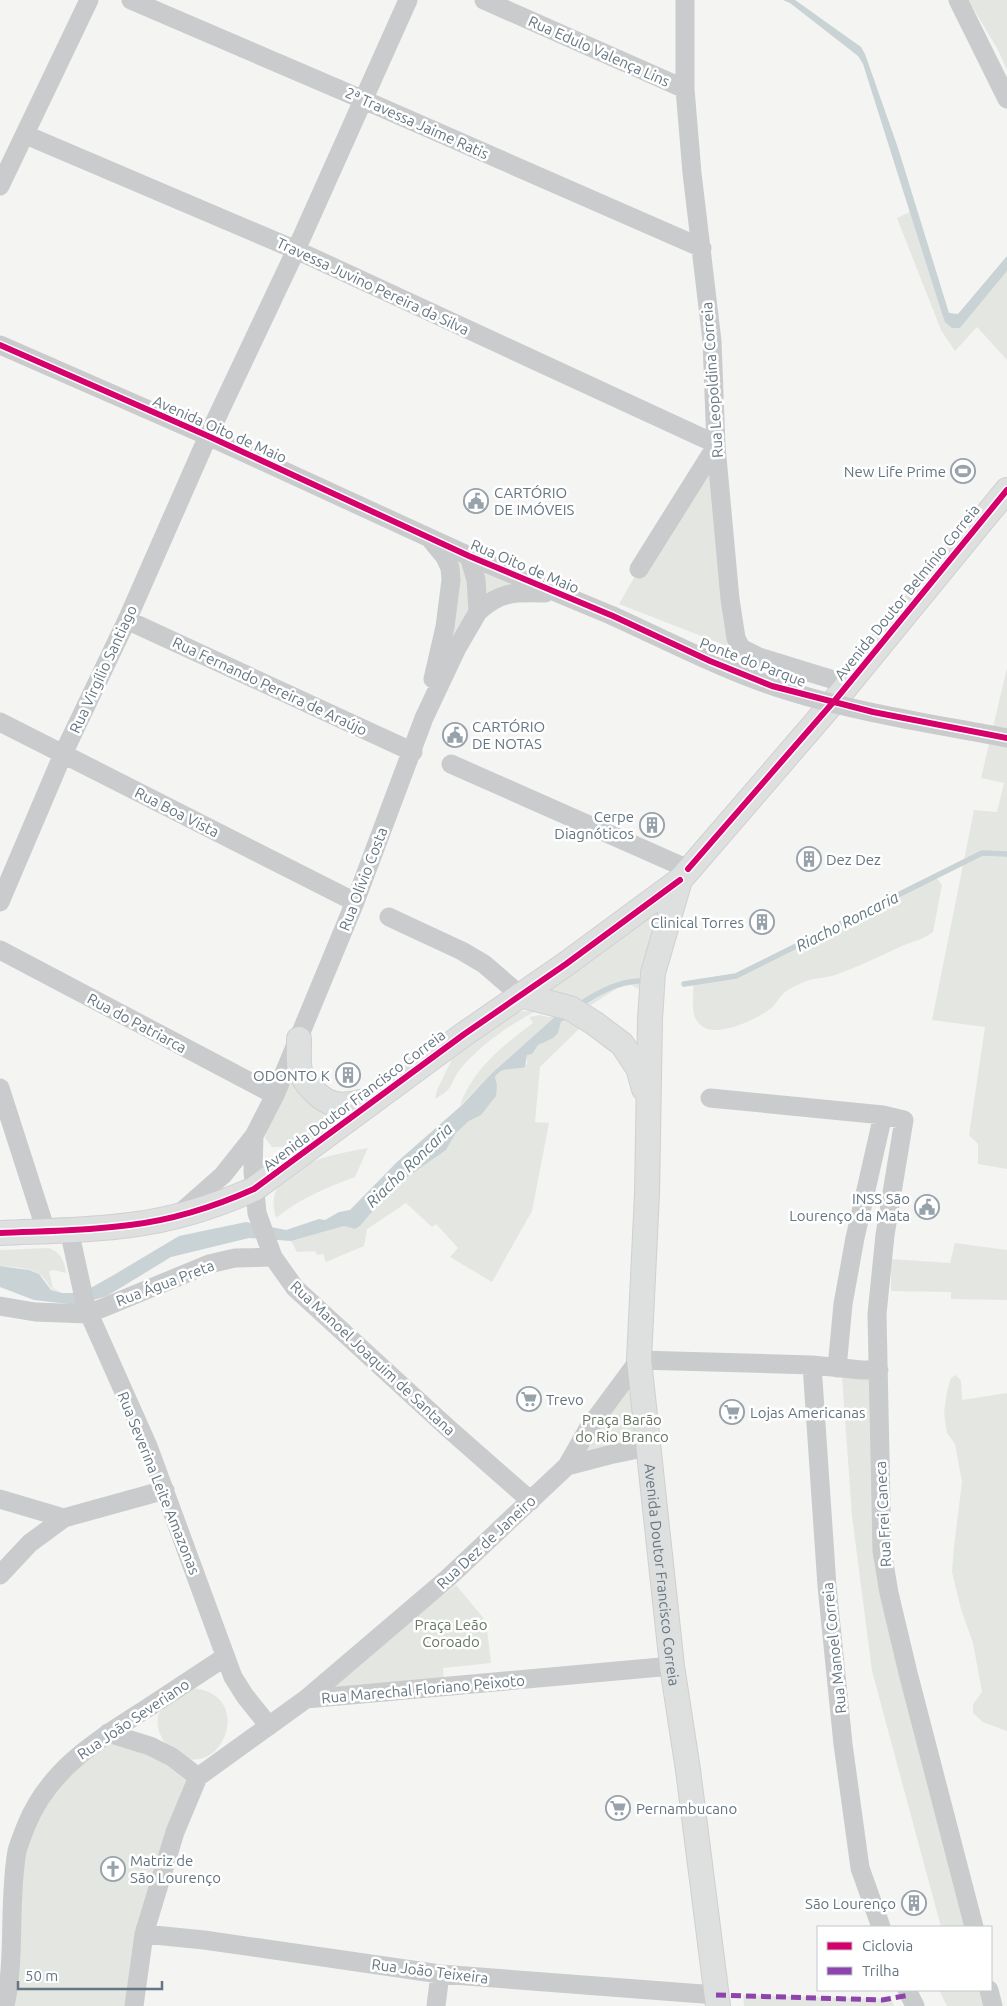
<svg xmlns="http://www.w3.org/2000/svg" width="1007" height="2006" font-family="Ubuntu,sans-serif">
  <rect width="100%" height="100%" fill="#f4f4f3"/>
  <path fill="#e4e7e1" d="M968,0h39v70l-10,-22z
    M910,212l33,105 17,11 47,-57v89l-30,-33 -22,24 -14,-21 -44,-112z
    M716,446l16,202 -113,-44 20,-35z
    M429,537l127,56 -56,3 -43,52 -12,-21 6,-47z
    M1007,668v501l-29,-5v-20l-9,-9 16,-108 -53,-7 42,-210 23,2 7,-29 -23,-5z
    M935,876l7,9 -9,47c-11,8 -19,9 -31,14 -22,10 -44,21 -67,29 -9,3 -17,3 -26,5 -7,2 -15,7 -21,10 -8,4 -11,14 -18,19 -13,10 -49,27 -65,19 -18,-10 -10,-29 -12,-45l43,-7z
    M667,889l-29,100 -11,-7 -39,25 -52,-23z
    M523,1011h13c-28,15 -53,32 -74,56 -13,15 -5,20 -27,32l2,-9 15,-31 23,-22 25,-19z
    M558,1014l-67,60 -31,32c12,-36 43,-61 73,-83l-4,-6 10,-2 10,2z
    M567,1019l14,8 -41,40 -5,55 14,1 -17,88 -40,71 -42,-25 8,-9 -22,-24 -4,3 -26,-24 -39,26 -3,17 -38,16 -3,-8 -6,1 -2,-4 -18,1 -6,-11 53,-15 11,3 5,-3 32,-38 54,-38 10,-17 13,-12 12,-7 12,-14 4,-15 -2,-8c6,-8 15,-10 25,-8l7,-5v-9l11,-10 20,-12 3,-11z
    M294,1080l35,33 -2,4 -44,30h-11l-7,-9 1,-4 22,-53z
    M368,1148l-13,29c-29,11 -55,21 -79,41 -16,-53 56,-63 92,-70z
    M955,1243l52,7v50l-56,-1v-7l-60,-1v-32l59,4z
    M49,1248c11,4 16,13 17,25l-12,-3 -5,1 4,17 9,5c-17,-4 -12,-12 -23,-19 -10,-7 -27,-7 -39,-8v-16z
    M639,1360l9,87 -81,19z
    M956,1375l5,6 1,19 45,-7v338l-24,-9 -10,-9v-9l9,-12 -9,-49 -12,-34 -9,-37 2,-26 8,-64 -7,-38 -8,-11 -3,-20 3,-22 4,-13z
    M842,1377h36v185l90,365h-27l-69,-256 -20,-155z
    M456,1585l30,36 5,42 -48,5 1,15 -106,6 -3,-3 2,-6z
    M189,1688c67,2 36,92 -11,67 -15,-8 -29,-34 -14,-49 7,-7 17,-12 25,-18z
    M113,1740l34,11 44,27 -63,228h-116l12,-156 15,-38 24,-35z
    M939,1990h44l5,16h-41z
    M743,1995l148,4 3,7h-150z"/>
  <path fill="#c9d2d4" d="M783,0h12l66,47 4,7 33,94 51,165 9,1 49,-58v15l-47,57h-8l-7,-6 -2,-5 -80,-253 -5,-8 -68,-53z
    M558,1014l9,5 -6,3 -3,11 -5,5 -15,7 -6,9 -5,1 -2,12c-10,4 -22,-2 -30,10l2,8 -1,11 -15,19 -12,6 -13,12 -10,17 -54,38 -32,38 -5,3 -11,-3 -53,15 -42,-3 -78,19 -64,39 -30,9 -43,-5 -34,-13v-21l29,4 10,4 12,16 11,3h12l13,-3 25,-14 67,-40 67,-14 40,8 33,-11 6,1 14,-8 11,-2 47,-48 65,-57 29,-31z"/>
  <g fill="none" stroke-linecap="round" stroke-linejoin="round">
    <path stroke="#c9d2d4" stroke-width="5.5" d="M684,984l52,-8 246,-123 25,1
      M578,1006c17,-12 38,-24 60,-25"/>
    <defs>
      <g id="major">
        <path id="s1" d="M680,880l-27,93 -3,46 -3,175 -8,166 33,306 16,104 30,236"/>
        <path d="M520,995l50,13 24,15 28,21 16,24 6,21"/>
        <path d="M299,1039c0,10 -1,22 1,32 3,8 7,13 13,19 19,21 37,15 61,9"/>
        <path d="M0,1233c43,-2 87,-2 130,-8 42,-5 86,-19 124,-36l209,-154 103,-71 114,-84 156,-181 171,-209"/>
      </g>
    </defs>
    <use href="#major" stroke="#d0d0d1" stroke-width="26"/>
    <path stroke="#cacbcc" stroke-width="19" d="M131,0l233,100 338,148
      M484,0l201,89
      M685,0v89l7,84 20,168 4,105 14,153 6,39 5,10 18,9 88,27
      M958,0l49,99
      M26,135l270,115 420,194
      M0,186l89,-186
      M0,345l208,91 261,120 144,60
      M431,540l14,17 5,11 1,12 -6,47 -12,52
      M639,569l77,-123
      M478,612c22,-21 38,-20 67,-19
      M127,620l286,132
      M0,722l355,180
      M451,764l237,105
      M0,902l63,-148 64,-134 81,-184 88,-186 112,-250
      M389,917l73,34 22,13 36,31
      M0,950l275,145
      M0,1088l46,143
      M710,1098l173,17 21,5 -19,115 -8,79 5,237 7,42 19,80 66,254
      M254,1136l-1,35 4,42 16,44 22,31 154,141 82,72
      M180,1213l43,-38 31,-39 21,-41 80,-193 69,-184 33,-70 21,-36 -2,-32 -7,-24
      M69,1230l17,77 62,139 85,231 12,19 24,30
      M0,1306l35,6 53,2 121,-50 26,-6 38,-1
      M812,1365l15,221 16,158 17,124 21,59
      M837,1368l6,-64 12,-66 28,-123
      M567,1466l42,-11 39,-8
      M0,1499l64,19
      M0,1575l30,-32 34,-25 101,-28
      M306,1699l142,-121 119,-112 21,-37 51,-69 173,5 50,5h17
      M108,1733l42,13 22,11 26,20
      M198,1777l108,-78 366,-33
      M144,1934l60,6 236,34 276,21
      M907,1990l8,16
      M989,1990l4,16
      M5,2006c11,-51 3,-104 12,-155 2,-8 6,-17 9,-25 23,-57 70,-85 120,-117 26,-17 53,-35 79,-52
      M134,2006l10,-72 31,-102 23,-55
      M436,2006l4,-32"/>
    <use href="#major" stroke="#dedfdf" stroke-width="24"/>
    <path stroke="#cacbcc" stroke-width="19" d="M613,616c57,26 114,56 175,75 71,22 146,33 219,47"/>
    <path stroke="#8e44ad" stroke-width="5" stroke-dasharray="10 5" stroke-linecap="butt" d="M716,1995l166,5 28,-5"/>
    <defs>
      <path id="cycleway" d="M0,345l208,91 261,120 144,60 97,45 62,25 101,26 134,26
        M688,869l148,-170 171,-209
        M0,1233c43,-2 87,-2 130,-8 42,-5 86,-19 124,-36l209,-154 103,-71 114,-84"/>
    </defs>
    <use href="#cycleway" stroke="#fff" stroke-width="9"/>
    <use href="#cycleway" stroke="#d6006c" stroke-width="6"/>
  </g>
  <defs>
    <symbol id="stadium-ring" viewBox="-11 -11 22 22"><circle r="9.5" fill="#fff" stroke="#97a2aa" stroke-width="1.5"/><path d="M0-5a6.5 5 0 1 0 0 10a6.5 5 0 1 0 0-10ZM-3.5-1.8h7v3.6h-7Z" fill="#97a2aa"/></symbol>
    <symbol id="civic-ring" viewBox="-11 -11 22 22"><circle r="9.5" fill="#fff" stroke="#97a2aa" stroke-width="1.5"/><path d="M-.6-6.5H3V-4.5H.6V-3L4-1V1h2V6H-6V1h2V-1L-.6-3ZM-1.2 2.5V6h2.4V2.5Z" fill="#97a2aa"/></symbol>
    <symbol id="building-ring" viewBox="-11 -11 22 22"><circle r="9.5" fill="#fff" stroke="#97a2aa" stroke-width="1.5"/><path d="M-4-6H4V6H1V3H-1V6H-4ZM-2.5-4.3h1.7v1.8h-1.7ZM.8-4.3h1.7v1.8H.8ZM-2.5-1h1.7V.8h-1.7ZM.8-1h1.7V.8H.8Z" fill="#97a2aa"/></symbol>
    <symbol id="supermarket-ring" viewBox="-11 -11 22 22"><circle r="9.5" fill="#fff" stroke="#97a2aa" stroke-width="1.5"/><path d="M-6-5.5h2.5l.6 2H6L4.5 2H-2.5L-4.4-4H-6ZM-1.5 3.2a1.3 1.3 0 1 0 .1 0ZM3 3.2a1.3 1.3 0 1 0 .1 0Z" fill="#97a2aa"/></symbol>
    <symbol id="church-ring" viewBox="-11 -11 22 22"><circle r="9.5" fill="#fff" stroke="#97a2aa" stroke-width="1.5"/><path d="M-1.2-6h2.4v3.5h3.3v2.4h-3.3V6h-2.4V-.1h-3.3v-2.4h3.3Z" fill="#97a2aa"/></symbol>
  </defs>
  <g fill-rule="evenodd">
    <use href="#stadium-ring" x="949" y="457" width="28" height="28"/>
    <use href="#civic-ring" x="462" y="487" width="28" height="28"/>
    <use href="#civic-ring" x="441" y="721" width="28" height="28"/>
    <use href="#building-ring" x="638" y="811" width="28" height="28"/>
    <use href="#building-ring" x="795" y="845" width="28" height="28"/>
    <use href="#building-ring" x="748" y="908" width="28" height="28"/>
    <use href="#building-ring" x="334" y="1061" width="28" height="28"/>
    <use href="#civic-ring" x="913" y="1193" width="28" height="28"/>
    <use href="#supermarket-ring" x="515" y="1385" width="28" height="28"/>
    <use href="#supermarket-ring" x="718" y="1398" width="28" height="28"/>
    <use href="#supermarket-ring" x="604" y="1794" width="28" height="28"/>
    <use href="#church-ring" x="99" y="1855" width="28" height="28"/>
    <use href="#building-ring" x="900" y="1889" width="28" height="28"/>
  </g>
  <g text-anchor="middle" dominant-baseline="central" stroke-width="5" stroke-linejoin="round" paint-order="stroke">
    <g font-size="15" fill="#657682" stroke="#fff">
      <text transform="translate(599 51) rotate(24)">Rua Edulo Valença Lins</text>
      <text transform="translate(417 123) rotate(24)">2ª Travessa Jaime Ratis</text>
      <text transform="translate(373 286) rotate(25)">Travessa Juvino Pereira da Silva</text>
      <text transform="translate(712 380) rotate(-94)">Rua Leopoldina Correia</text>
      <text transform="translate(220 429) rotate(24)">Avenida Oito de Maio</text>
      <text transform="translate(525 566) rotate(23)">Rua Oito de Maio</text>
      <text transform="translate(907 592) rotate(-51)">Avenida Doutor Belmínio Correia</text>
      <text transform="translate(753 662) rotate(21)">Ponte do Parque</text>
      <text transform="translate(103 669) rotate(-65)">Rua Virgílio Santiago</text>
      <text transform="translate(270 686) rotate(25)">Rua Fernando Pereira de Araújo</text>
      <text transform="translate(177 812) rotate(27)">Rua Boa Vista</text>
      <text transform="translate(363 879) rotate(-69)">Rua Olívio Costa</text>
      <text transform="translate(137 1023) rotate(28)">Rua do Patriarca</text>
      <text transform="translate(354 1100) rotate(-37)">Avenida Doutor Francisco Correia</text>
      <text transform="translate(165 1283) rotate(-21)">Rua Água Preta</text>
      <text transform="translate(373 1358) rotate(43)">Rua Manoel Joaquim de Santana</text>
      <text transform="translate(159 1483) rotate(68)">Rua Severina Leite Amazonas</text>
      <text transform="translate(883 1514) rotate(-93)">Rua Frei Caneca</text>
      <text transform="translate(486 1542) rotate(-43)">Rua Dez de Janeiro</text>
      <text stroke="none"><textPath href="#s1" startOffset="700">Avenida Doutor Francisco Correia</textPath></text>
      <text transform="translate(834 1648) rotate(-96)">Rua Manoel Correia</text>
      <text transform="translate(423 1689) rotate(-5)">Rua Marechal Floriano Peixoto</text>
      <text transform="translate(133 1719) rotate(-34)">Rua João Severiano</text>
      <text transform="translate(430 1971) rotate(7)">Rua João Teixeira</text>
    </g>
    <g font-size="15" fill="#657682" stroke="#fff" text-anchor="start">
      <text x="946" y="471" text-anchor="end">New Life Prime</text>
      <text x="494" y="492">CARTÓRIO<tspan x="494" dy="17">DE IMÓVEIS</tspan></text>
      <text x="472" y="726">CARTÓRIO<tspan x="472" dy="17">DE NOTAS</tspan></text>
      <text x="634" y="816" text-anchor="end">Cerpe<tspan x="634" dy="17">Diagnóticos</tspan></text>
      <text x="826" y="859">Dez Dez</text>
      <text x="744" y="922" text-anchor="end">Clinical Torres</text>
      <text x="330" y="1075" text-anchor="end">ODONTO K</text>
      <text x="910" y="1198" text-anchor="end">INSS São<tspan x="910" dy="17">Lourenço da Mata</tspan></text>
      <text x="546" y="1399">Trevo</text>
      <text x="750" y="1412">Lojas Americanas</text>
      <text x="636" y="1808">Pernambucano</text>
      <text x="130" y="1860">Matriz de<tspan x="130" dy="17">São Lourenço</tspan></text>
      <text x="896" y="1903" text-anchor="end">São Lourenço</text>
    </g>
    <g font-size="15" fill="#697964" stroke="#fff">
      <text x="622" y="1419">Praça Barão<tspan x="622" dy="17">do Rio Branco</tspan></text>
      <text x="451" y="1624">Praça Leão<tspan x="451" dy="17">Coroado</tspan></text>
    </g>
    <g font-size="16" font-style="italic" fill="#61777f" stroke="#fff">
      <text transform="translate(847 921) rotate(-27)">Riacho Roncaria</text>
      <text transform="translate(409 1165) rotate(-44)">Riacho Roncaria</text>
    </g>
  </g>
  <rect x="817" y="1926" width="175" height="65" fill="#ffffff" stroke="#c1c8cd"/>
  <rect x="827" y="1942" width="25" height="8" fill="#d6006c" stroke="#c1c8cd"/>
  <text x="862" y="1951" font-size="15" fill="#657682">Ciclovia</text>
  <rect x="827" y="1967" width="25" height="8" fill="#8e44ad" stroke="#c1c8cd"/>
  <text x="862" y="1976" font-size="15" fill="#657682">Trilha</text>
  <path d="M18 1981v8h144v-8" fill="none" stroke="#657682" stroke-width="2.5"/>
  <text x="25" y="1981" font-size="15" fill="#657682" stroke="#ffffff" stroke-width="4" paint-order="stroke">50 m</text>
</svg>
